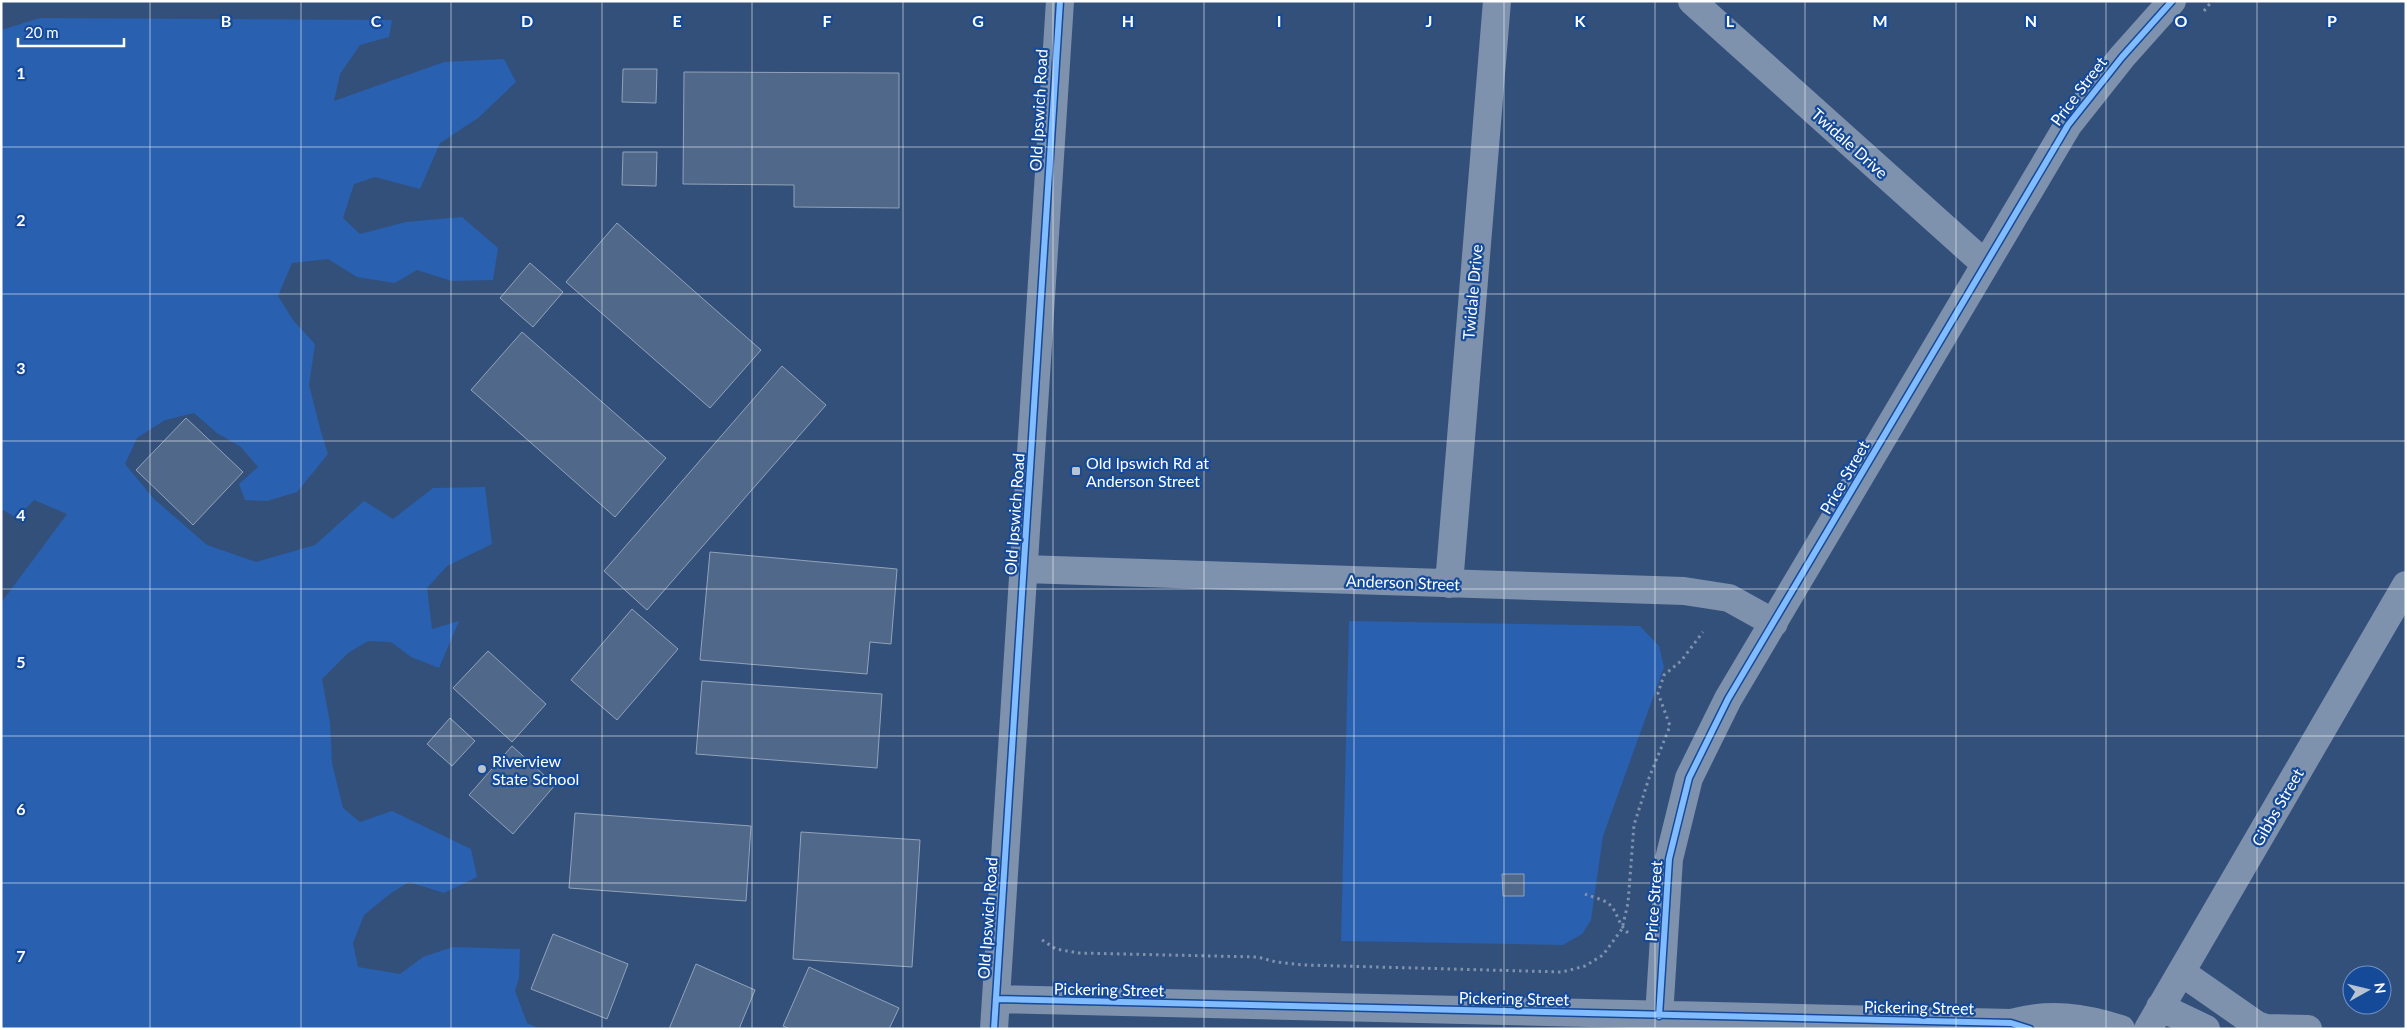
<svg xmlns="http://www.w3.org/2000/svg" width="2407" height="1030" font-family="Lato,sans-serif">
  <rect width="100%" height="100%" fill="#33507b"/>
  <path fill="#2960af" d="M40,18l352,2 -3,17 -29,8 -20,29 -6,27 110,-39 60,-3 12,23 -38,36 -38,25 -20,46 -45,-12 -21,7 -11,34 17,16 46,-12 56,-5 36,31 -5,32 -41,1 -35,-11 -22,13 -38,-6 -29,-18 -36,4 -14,33 15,24 22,24 -6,41 12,47 7,22 -31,38 -30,9 -22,-1 -6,-16 19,-17 -17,-20 -24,-14 -23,-20 -29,7 -28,18 -12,26 29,35 53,46 49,17 59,-17 49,-44 29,18 40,-31 52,-1 7,57 -45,22 -20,22 5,41 27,-8 -20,47 -28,-11 -20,-15 -23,-1 -20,12 -26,26 8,44 2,40 11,45 17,14 32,-11 79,38 6,28 -33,16 -35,-11 -18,11 -27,22 -11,28 5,24 42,7 23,-17 30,-10 67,2 -1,29 -4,13 12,32 13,6h-539v-426l66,-89 -33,-14 -17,18 -16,-9v-479z
    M1349,621l291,5 19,20 5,21 -61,169 -12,84 -9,14 -19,11 -222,-4z"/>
  <path fill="#50688a" stroke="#92a2ba" d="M623,69h34l-1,34 -34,-1z
    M684,72l215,1v135l-105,-1v-22l-111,-1z
    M623,152h34l-1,34 -34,-1z
    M617,223l144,127 -51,58 -144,-126z
    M530,263l33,29 -30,35 -33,-29z
    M522,332l144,126 -51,59 -144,-127z
    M782,366l44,39 -179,205 -43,-39z
    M186,418l57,54 -50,53 -57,-55z
    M710,552l187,17 -6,75 -21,-2 -3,32 -167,-14z
    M632,609l46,40 -61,71 -46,-40z
    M488,651l58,53 -34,38 -59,-54z
    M702,681l180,13 -5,74 -181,-14z
    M450,718l25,23 -23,25 -25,-22z
    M512,746l43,39 -42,49 -44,-39z
    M575,813l176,13 -5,75 -177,-13z
    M801,832l119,8 -8,127 -119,-8z
    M1502,874h22v22h-21z
    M553,934l75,30 -21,55 -76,-30z
    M696,964l59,26 -16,39h-70z
    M809,967l90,41 -10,21h-99l-7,-3z"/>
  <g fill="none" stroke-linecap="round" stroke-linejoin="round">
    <path stroke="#7e91ad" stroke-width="3" stroke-dasharray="2.5 4" stroke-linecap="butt" d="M2204,11l8,-10
      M1585,894c7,3 17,5 23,9 11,9 9,23 23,32
      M1042,940l14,9 22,4 180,4 18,5 28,3 258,7 23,-6 18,-11 19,-26 6,-26 6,-78 15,-47 21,-52 -12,-33 6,-18 17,-14 22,-29"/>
    <path stroke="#7e91ad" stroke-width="28" d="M1692,1l293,263
      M1024,569l660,22 45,7 45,25
      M1449,584l48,-583
      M2181,972l76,53 9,3 42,1
      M996,999l1015,24 19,6
      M2160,1007l46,22
      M1659,1016l10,-157 20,-81 39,-79 340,-574 54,-68 50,-56
      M2011,1023c39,-11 72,-6 110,6
      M994,1029l66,-1028
      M2148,1029l258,-444"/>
    <defs>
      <path id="cycleway" d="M996,999l1015,24 19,6
        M1659,1016l10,-157 20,-81 39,-79 340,-574 54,-68 50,-56
        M994,1029l66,-1028"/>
    </defs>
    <use href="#cycleway" stroke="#154a99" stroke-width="9"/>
    <use href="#cycleway" stroke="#80bcff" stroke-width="6"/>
  </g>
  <path fill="none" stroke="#fff" stroke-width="1" stroke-opacity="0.55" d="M150,1v1028M301,1v1028M451,1v1028M602,1v1028M752,1v1028M903,1v1028M1053,1v1028M1204,1v1028M1354,1v1028M1504,1v1028M1655,1v1028M1805,1v1028M1956,1v1028M2106,1v1028M2257,1v1028M1,147h2405M1,294h2405M1,441h2405M1,589h2405M1,736h2405M1,883h2405"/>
  <g fill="#b8c2d1" stroke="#154a99" stroke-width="2">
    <rect x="1071" y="466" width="10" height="10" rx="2.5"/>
    <circle cx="482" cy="769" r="5"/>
  </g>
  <g text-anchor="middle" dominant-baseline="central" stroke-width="4.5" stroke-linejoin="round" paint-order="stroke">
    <g font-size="16" fill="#fff" stroke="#154a99">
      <text transform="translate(2078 91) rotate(-53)">Price Street</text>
      <text transform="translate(1038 110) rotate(-87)">Old Ipswich Road</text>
      <text transform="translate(1850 143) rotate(42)">Twidale Drive</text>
      <text transform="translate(1472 292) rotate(-85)">Twidale Drive</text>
      <text transform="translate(1844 477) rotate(-60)">Price Street</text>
      <text transform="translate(1014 514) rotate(-86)">Old Ipswich Road</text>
      <text transform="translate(1403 582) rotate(2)">Anderson Street</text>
      <text transform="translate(2277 807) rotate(-60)">Gibbs Street</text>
      <text transform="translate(1653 901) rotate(-86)">Price Street</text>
      <text transform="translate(987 918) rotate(-86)">Old Ipswich Road</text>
      <text transform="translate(1109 989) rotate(1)">Pickering Street</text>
      <text transform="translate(1514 998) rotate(1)">Pickering Street</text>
      <text transform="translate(1919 1007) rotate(1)">Pickering Street</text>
    </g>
    <g font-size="16" fill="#fff" stroke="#154a99" text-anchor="start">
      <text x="1086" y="462">Old Ipswich Rd at<tspan x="1086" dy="18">Anderson Street</tspan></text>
      <text x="492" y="760">Riverview<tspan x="492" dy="18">State School</tspan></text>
    </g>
  </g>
  <g font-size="16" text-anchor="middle" font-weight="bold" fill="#fff" stroke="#154a99" stroke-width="4.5" stroke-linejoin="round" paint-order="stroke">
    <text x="226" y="27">B</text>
    <text x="376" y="27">C</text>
    <text x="527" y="27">D</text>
    <text x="677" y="27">E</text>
    <text x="827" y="27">F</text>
    <text x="978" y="27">G</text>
    <text x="1128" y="27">H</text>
    <text x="1279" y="27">I</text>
    <text x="1429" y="27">J</text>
    <text x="1580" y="27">K</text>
    <text x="1730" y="27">L</text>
    <text x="1880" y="27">M</text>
    <text x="2031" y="27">N</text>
    <text x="2181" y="27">O</text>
    <text x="2332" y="27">P</text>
    <text x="21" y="79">1</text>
    <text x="21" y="226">2</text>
    <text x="21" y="374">3</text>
    <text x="21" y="521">4</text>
    <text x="21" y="668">5</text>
    <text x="21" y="815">6</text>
    <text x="21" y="962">7</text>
  </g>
  <rect width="2407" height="1030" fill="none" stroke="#ffffff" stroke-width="5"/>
  <g transform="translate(2367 990) rotate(82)"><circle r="24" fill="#154a99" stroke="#7392c2"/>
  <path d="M0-4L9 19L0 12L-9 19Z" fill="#b8c2d1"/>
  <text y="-8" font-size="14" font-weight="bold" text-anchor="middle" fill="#ffffff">N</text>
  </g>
  <path d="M18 38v8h106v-8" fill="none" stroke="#ffffff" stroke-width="2.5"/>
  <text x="25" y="38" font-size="15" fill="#ffffff" stroke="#154a99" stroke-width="4" paint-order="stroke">20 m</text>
</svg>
